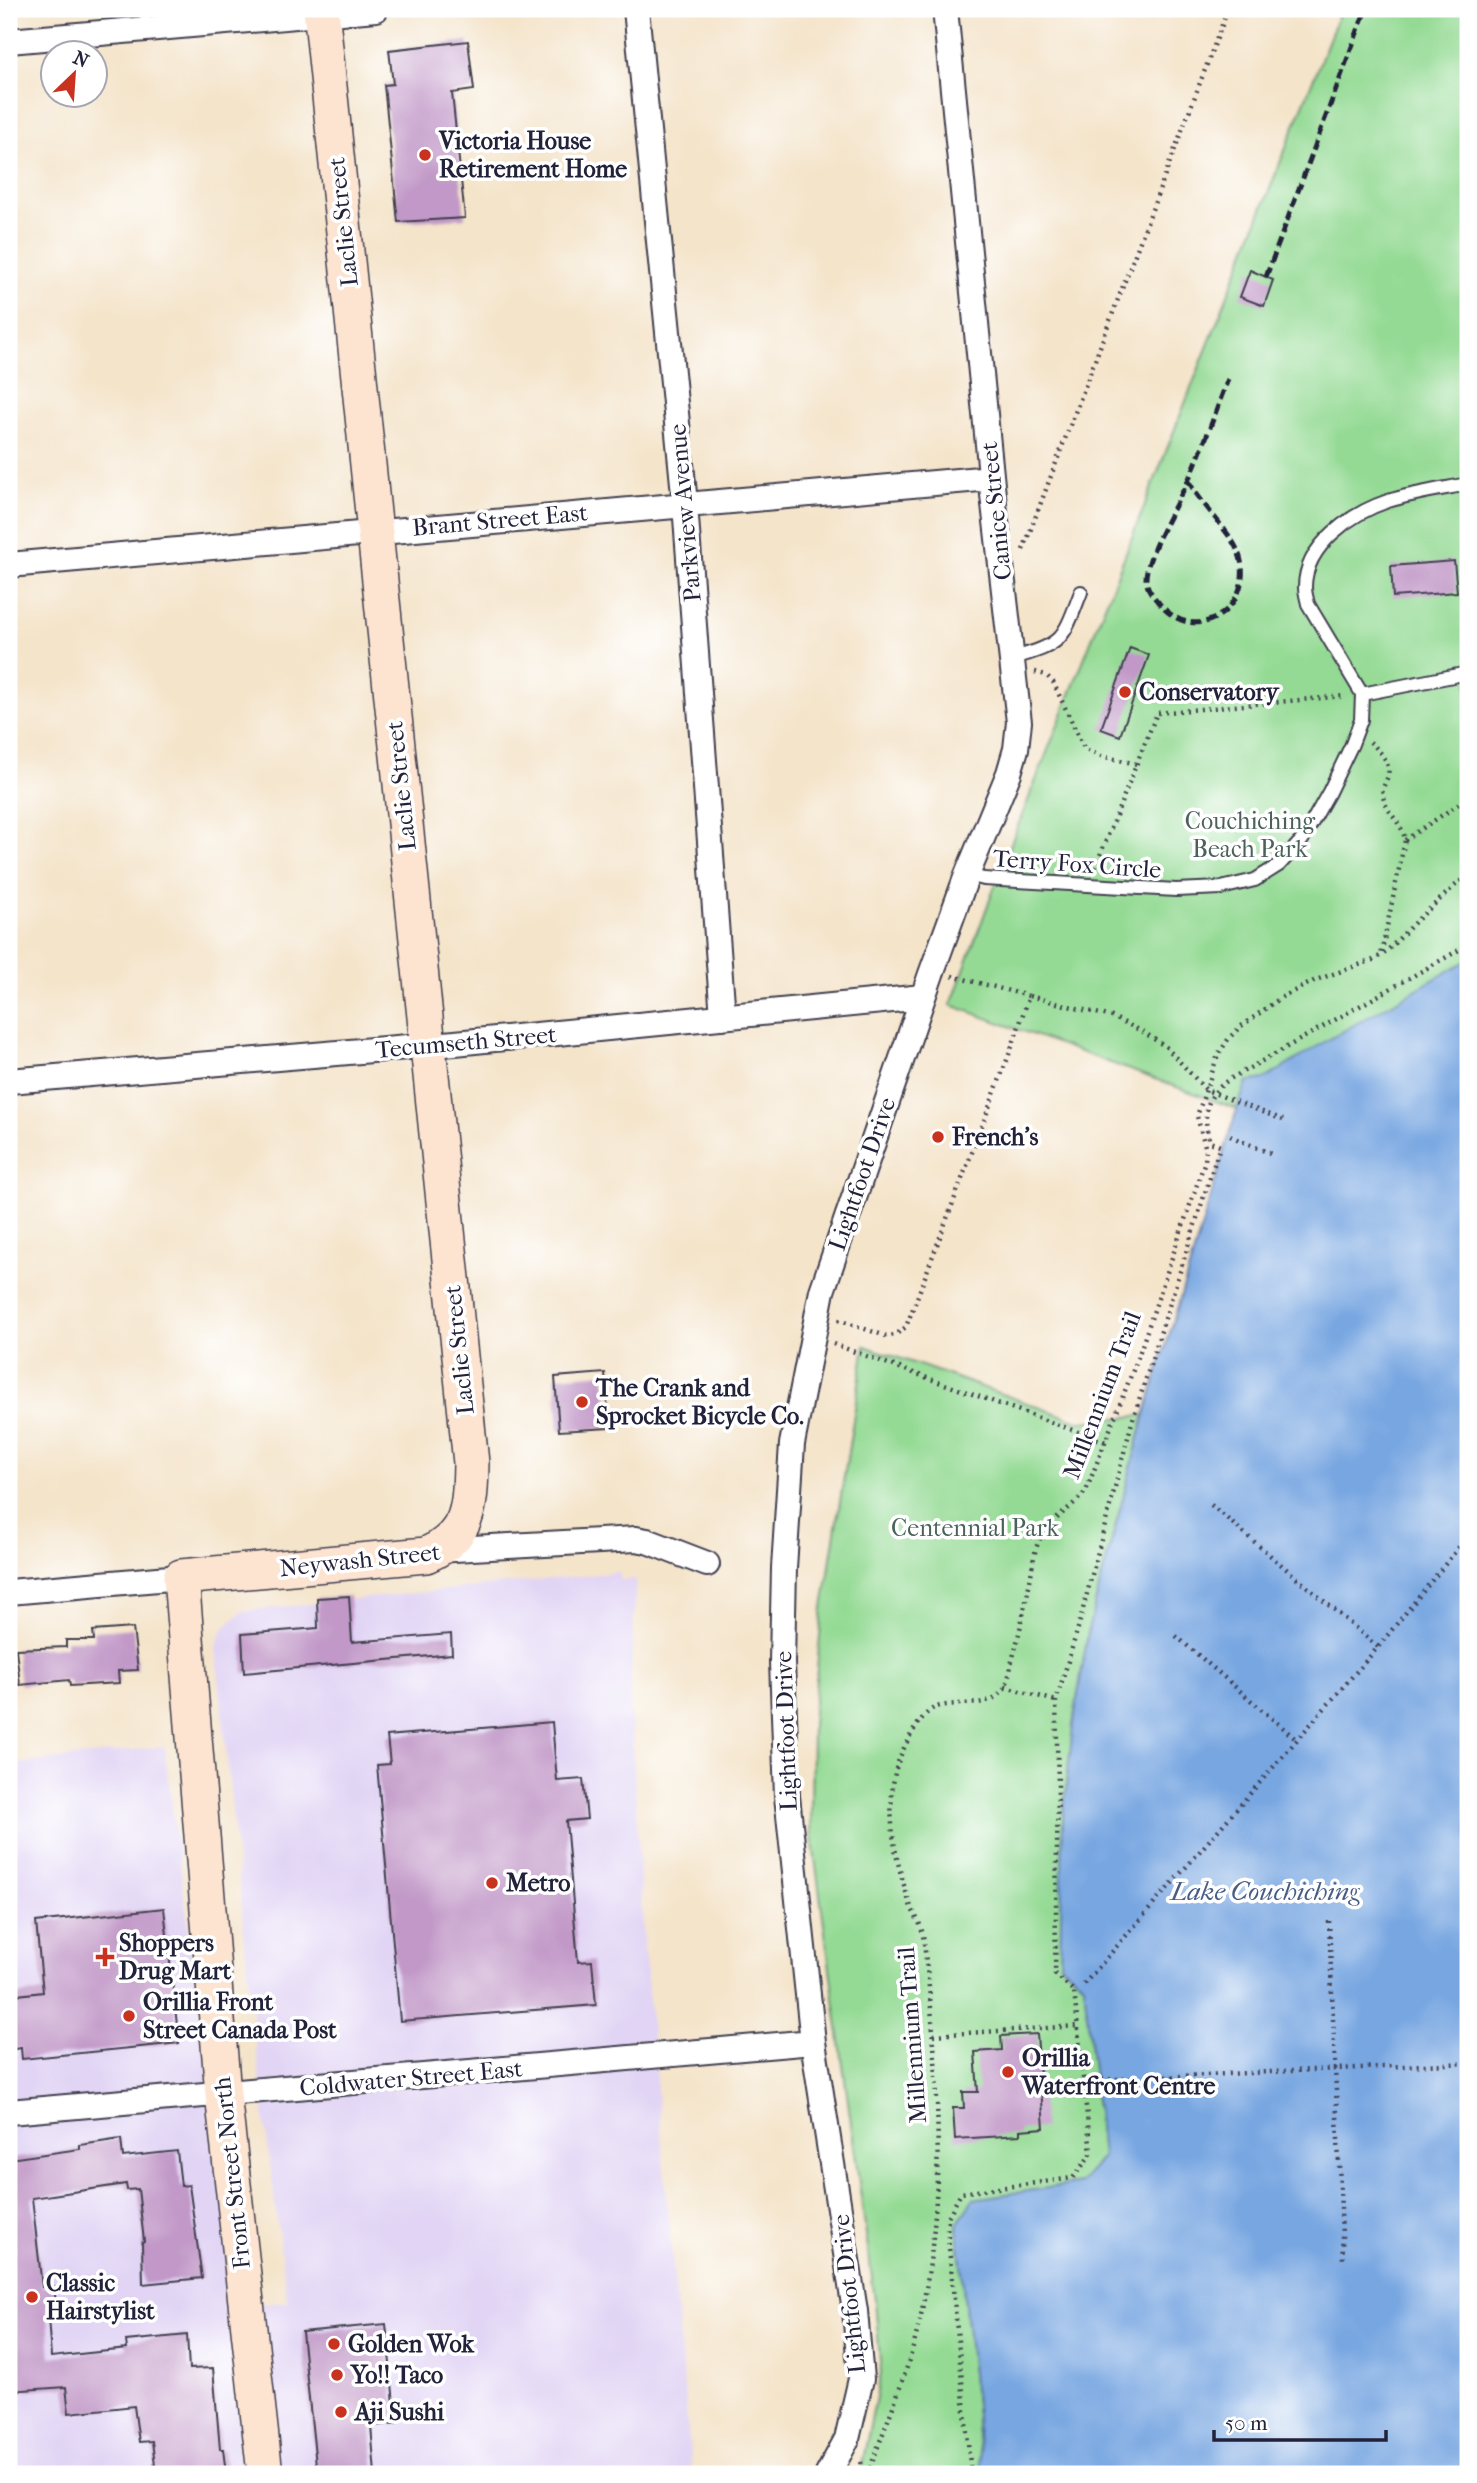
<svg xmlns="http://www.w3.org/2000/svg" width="1477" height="2483" font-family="'IM FELL French Canon',serif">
  <rect width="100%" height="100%" fill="#fff"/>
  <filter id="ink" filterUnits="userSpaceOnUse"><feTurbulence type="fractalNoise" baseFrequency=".0143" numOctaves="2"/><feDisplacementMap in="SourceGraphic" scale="14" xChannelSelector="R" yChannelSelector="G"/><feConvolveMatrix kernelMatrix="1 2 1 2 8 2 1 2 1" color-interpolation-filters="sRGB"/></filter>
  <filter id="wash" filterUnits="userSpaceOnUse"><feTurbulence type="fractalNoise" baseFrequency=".00686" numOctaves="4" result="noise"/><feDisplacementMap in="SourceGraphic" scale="28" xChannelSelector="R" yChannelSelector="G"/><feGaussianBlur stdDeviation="1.57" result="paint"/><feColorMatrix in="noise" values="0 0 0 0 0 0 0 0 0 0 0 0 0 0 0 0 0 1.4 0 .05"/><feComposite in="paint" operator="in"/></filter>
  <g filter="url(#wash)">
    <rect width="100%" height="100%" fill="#f4e4ca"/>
    <path fill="#e1d4f4" d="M619,1572l2,8 15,-1 -6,120 14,247 48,528h-683v-709l155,-19 75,560 48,-5 -33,-269 -38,-384 6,-17 20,-20z"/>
    <path fill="#94da94" stroke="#5b7e68" stroke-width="2" d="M1341,9h127v953l-203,117 -18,3 -10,27 -286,-104 55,-149z
      M865,1346l216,76 64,-7 -56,211 -16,99 11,259 18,173 -21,26 -108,16 -16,26 25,249h-122l21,-101 -6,-73 -64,-471 1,-106 10,-109z"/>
    <path fill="#77a6e1" stroke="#4c648e" stroke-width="2" d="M1468,960v1514h-486l-25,-249 16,-26 108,-16 21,-26 -18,-173 -24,-20 3,-146 10,-93 16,-99 56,-211 92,-306 10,-27 18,-3 64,-40z"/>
    <g id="blocks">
      <path fill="#c198c7" d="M468,41l6,49 -22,3 13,125 -67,4 -14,-137 9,-1 -4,-34z
        M1250,270l23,10 -9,26 -24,-9z
        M1454,561l3,31 -64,5 -2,-31z
        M1130,648l19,7 -29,81 -19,-7z
        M605,1373l4,55 -50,3 -4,-54z
        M349,1596l3,46 99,-8 1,20 -208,19 -2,-39 76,-6 -1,-30z
        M133,1628l5,42 -20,1 1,12 -49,3 -1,-6 -49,5 -4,-36 50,-2v-7h28l-1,-9z
        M552,1722l5,59 26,-2 4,40 -21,2 12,141 14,-1 4,44 -196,16 -23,-256 13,-1 -3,-28z
        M164,1908l15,135 -157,16 -1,-11 -12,2v-54l34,-4 -7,-70z
        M1037,2034l7,94 -24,2v5l-65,4 -2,-31h11l-1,-16h15l-3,-40 27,-2 -1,-14z
        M121,2139l2,18 54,-6 4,35 8,-1 13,93 -59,6 -1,-42 2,-1 -6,-52 -11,1 -1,-6 -94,14 10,89 12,-1 2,18h-9l4,53 76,-8 -1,-8 61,-6 2,34 24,-1 7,81h3l3,25h-70l-4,-33 -13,1 -5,-36 -65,7 -3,-26 -57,4v-232l71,-10v-4z
        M386,2324l10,99 -25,3 4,48h-58l-15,-142z"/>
    </g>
  </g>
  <g filter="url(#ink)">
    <use href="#blocks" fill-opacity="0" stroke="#423f50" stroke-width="2"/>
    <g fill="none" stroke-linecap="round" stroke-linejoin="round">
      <defs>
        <path id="lane" d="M1013,658c51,-14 50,-19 68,-66
          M1362,694l106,-21
          M967,875l17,4 192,11 45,-2 34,-8 24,-15 23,-25 27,-48 23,-48 9,-24 1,-26 -54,-90c-1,-5 -3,-11 -3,-17 0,-42 47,-74 83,-86 25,-8 54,-12 80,-17"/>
        <path id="street" d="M636,9l49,495 38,513
          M9,41l367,-32
          M9,565l982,-87
          M9,1081l446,-38 468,-46
          M436,1550l200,-11 11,2 60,23
          M9,1592l172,-15
          M9,2112l804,-70
          M828,2474l19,-35 14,-60 -6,-68 -42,-269 -26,-246 -5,-134 2,-94 8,-124 30,-153 109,-317 36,-99 42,-102 7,-24 3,-27 -26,-227 -48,-486"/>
        <path id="secondary" d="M265,2474l-42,-380 -42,-517 245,-22c44,-19 44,-49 45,-92l-150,-1454"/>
      </defs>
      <use href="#lane" stroke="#423f50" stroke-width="16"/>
      <use href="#street" stroke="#423f50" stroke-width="28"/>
      <use href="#secondary" stroke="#423f50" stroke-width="38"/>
      <path stroke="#423f50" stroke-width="4.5" stroke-dasharray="2 5" stroke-linecap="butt" d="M1023,550l205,-541
        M1035,672l11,3 7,7 31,66 17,8 36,8
        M1370,742c9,8 21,21 18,33 -2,9 -7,12 -5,21 3,17 20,27 22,44l-24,115
        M1405,840l63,-42
        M1095,868l62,-155 187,-17
        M1029,996l83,21 30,14 24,16 40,43 80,31
        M1230,1136l44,19
        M838,1320l48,16 9,-1 11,-8 107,-283 16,-48 -77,-20
        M833,1344l273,98
        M1211,1505l167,142
        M1176,1636l121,104
        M1005,1687l51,14
        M1329,1921l14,339
        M1084,1984l294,-337 90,-111
        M934,2035l144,-9
        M1095,2080l373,-17
        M861,2462l3,12
        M868,2474c17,-48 40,-101 51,-150 26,-116 21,-238 8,-355 -2,-12 -2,-26 -5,-38 -2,-10 -10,-19 -13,-30 -14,-42 -23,-85 -14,-128 3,-17 23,-57 39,-65 21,-9 56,4 71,-21 4,-7 5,-18 7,-26 7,-25 12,-50 17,-75 3,-14 4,-30 9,-43 10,-22 33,-34 48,-52l51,-131 68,-199 1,-11 -9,-34 21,-61 11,-17 11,-11 42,-30 34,-17 57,-20 12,-7 31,-32 52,-47
        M971,2474l-24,-247 2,-12 12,-22 112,-15 18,-24 -17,-163 -19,-17 3,-188 -2,-85 22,-73 54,-206 88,-276 -10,-4c-8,-27 -5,-47 20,-63l238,-134"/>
      <use href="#lane" stroke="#fff" stroke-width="12"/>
      <use href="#street" stroke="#fff" stroke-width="24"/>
      <use href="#secondary" stroke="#fde4d1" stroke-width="35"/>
      <path stroke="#22223b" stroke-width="5" stroke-dasharray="10 5" stroke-linecap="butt" d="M1266,277l100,-268
        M1188,480c13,25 43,52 51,74 18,49 -41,97 -80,49 -6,-7 -12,-14 -13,-23 -1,-24 30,-74 41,-97 16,-34 28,-70 41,-104"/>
    </g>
  </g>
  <g fill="#c8321e" stroke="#fff" stroke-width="2.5">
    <circle cx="425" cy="155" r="7"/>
    <circle cx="1125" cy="692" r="7"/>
    <circle cx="938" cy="1137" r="7"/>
    <circle cx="582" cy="1402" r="7"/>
    <circle cx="492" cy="1883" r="7"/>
    <path d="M101.5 1946.5h7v7h7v7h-7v7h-7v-7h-7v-7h7z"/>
    <circle cx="129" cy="2016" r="7"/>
    <circle cx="1008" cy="2072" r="7"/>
    <circle cx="32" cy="2297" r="7"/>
    <circle cx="334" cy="2344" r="7"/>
    <circle cx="337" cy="2375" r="7"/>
    <circle cx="341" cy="2412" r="7"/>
  </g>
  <g text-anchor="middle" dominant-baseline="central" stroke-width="7" stroke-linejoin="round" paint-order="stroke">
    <g font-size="24" font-weight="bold" fill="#22223b" stroke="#fff" text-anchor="start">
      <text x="439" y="141">Victoria House<tspan x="439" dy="28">Retirement Home</tspan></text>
      <text x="1139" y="692">Conservatory</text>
      <text x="952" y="1137">French's</text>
      <text x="596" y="1388">The Crank and<tspan x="596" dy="28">Sprocket Bicycle Co.</tspan></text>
      <text x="506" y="1883">Metro</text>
      <text x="119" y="1943">Shoppers<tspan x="119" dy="28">Drug Mart</tspan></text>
      <text x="143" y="2002">Orillia Front<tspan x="143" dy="28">Street Canada Post</tspan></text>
      <text x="1022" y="2058">Orillia<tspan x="1022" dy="28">Waterfront Centre</tspan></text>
      <text x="46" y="2283">Classic<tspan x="46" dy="28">Hairstylist</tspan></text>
      <text x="348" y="2344">Golden Wok</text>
      <text x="351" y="2375">Yo!! Taco</text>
      <text x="355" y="2412">Aji Sushi</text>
    </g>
    <g font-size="24" fill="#22223b" stroke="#fff">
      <text transform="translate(343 222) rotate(-96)">Laclie Street</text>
      <text transform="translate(996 511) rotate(-96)">Canice Street</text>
      <text transform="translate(685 513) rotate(-95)">Parkview Avenue</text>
      <text transform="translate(500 520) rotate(-5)">Brant Street East</text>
      <text transform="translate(401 786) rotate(-96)">Laclie Street</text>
      <text transform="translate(1077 864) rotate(4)">Terry Fox Circle</text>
      <text transform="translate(466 1042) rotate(-5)">Tecumseth Street</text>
      <text transform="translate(862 1174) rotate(-71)">Lightfoot Drive</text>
      <text transform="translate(459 1350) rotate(-96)">Laclie Street</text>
      <text transform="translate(1102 1395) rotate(-69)">Millennium Trail</text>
      <text transform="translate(360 1560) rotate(-6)">Neywash Street</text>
      <text transform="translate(786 1731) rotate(-92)">Lightfoot Drive</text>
      <text transform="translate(912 2035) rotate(-94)">Millennium Trail</text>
      <text transform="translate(411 2078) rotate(-5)">Coldwater Street East</text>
      <text transform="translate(232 2173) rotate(-96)">Front Street North</text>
      <text transform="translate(849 2294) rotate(-96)">Lightfoot Drive</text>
    </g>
    <g font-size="24" fill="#4a625a" stroke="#fff">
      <text x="1250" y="821">Couchiching<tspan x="1250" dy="28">Beach Park</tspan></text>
      <text x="975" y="1528">Centennial Park</text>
    </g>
    <g font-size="26" font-style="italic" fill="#485d86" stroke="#fff">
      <text x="1265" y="1891">Lake Couchiching</text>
    </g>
  </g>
  <rect width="1477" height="2483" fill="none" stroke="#fff" stroke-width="35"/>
  <g transform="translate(74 74) rotate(25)"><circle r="33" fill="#ffffff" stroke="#a7a7b1" stroke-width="2"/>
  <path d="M0-5L12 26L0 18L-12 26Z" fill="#c8321e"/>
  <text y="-10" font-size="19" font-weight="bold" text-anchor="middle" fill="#22223b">N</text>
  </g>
  <path d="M1214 2430v10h172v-10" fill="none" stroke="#22223b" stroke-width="3.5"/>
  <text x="1225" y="2430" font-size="21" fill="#22223b" stroke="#ffffff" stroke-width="5" paint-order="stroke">50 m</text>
</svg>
